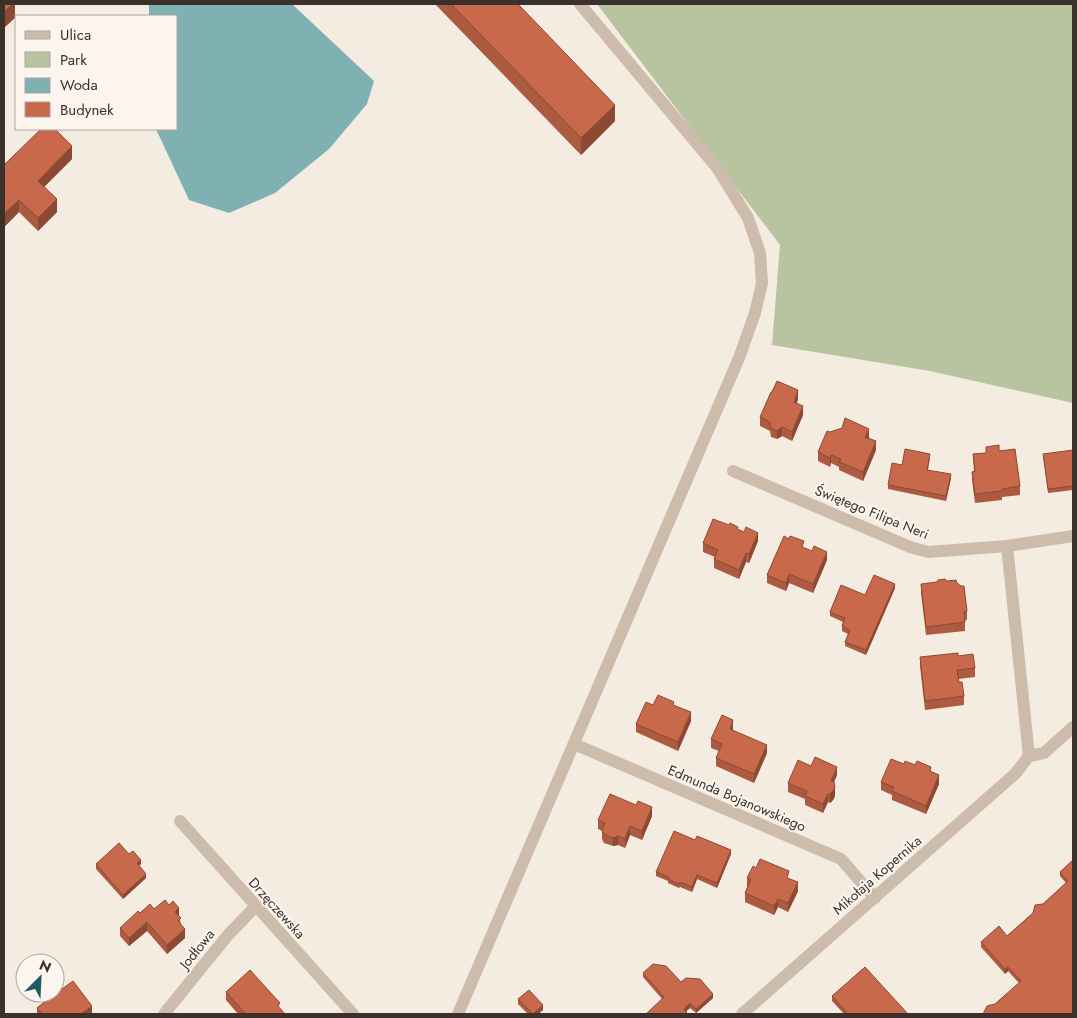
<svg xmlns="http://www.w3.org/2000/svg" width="1077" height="1018" font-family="Jost,sans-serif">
  <rect width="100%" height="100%" fill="#f4ebe1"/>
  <path fill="#b8c4a0" d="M597,4h476v399l-143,-32 -158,-26 8,-100z"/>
  <path fill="#7fb0b2" d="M149,4h143l82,77 -7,23 -38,45 -54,44 -46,20 -40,-13 -33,-71h20v-113h-27z"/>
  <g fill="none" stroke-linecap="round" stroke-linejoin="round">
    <path stroke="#cdbbac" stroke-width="12" d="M733,471l177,76 18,5 79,-6 66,-10
      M1007,546l22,210
      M574,744l267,115 34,39
      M1029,756l15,-3 29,-26
      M180,821l173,193
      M164,1014l64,-79 28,-29
      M458,1014l281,-656 16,-45 7,-30 -2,-30 -12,-35 -30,-49 -138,-165
      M742,1014l273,-240 14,-18"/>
  </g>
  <path fill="#ac5a40" d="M435,4h83l97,117 -34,34z
    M72,159l-28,28 13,25 -19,19 -19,-19 -15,15v-62z
    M798,399l-1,4 6,12 -11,26 -10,-5 -5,3 -6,-2 -1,-6 -10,-5v-9z
    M830,432l39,5 7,13 -13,31 -24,-11v-3l-8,-4 -1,4 -12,-6v-9z
    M986,447l13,4 21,35v9l-18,2v3l-27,3 -3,-23v-8l2,-1 -1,-17 13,-1z
    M1073,450v40l-25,3 -5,-39z
    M930,458l-2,12 23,8 -5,23 -58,-12v-4l14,-20z
    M738,529l20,12 -9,22 -3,-1 -7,17 -25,-11v-9l1,-2 -12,-5v-9z
    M804,548l23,12 -14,33 -24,-10 -3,8 -19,-8v-8z
    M957,583l10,28v9h-2v11l-39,4 -5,-42v-9z
    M895,588l-29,67 -21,-9v-4l3,-8 -6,-3v-5l1,-4 -13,-6v-4l35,-17z
    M958,656l17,12v9l-17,2 6,17v9l-39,5 -5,-44v-9z
    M653,705h21l17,16 -13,30 -42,-19v-8z
    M733,728v2l34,23 -13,30 -38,-17v-8l3,-7 -8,-3v-9z
    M904,764l27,8 8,12 -13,30 -34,-14v-5l-11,-5v-8z
    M811,766l26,9 -3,7 1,14 -2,4 -3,3 -2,-1 -5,11 -18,-8v-6l-17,-7v-9z
    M652,816l-10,24 -12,-5 -5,13 -7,-3 -5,1 -9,-3 -2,-4v-8l-4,-2v-9z
    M129,854l12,10 -2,2 7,12 -23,21 -27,-30v-5z
    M731,854l-14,34 -20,-9 -5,13 -12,-5 -1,1 -11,-5v-2l-12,-5v-4z
    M1073,860v154l-78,-10 24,-21 -11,-12 -3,3 -24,-27v-5l26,-6 59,-53 -6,-7v-4z
    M747,878l42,1 9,12 -10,21 -10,-5 -4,8 -29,-13v-9l3,-6h-1z
    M154,909l25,8 6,21 -18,16 -20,-23 -18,15 -9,-10v-8z
    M643,973l38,9 32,16 -17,15 -6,-5 -4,3 1,3 -25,-15 -19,-22z
    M226,992l54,17 5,5h-47l-12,-14z
    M48,993l44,21h-55v-6l10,-8z
    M832,996l76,18h-64l-12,-13z
    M518,999l25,11 -5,4h-10l-10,-10z"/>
  <path fill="#8c4a34" d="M12,4h3v14l-11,10v-16z
    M615,105v16l-34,34v-17z
    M72,146v13l-34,34v-12z
    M57,199v13l-19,19v-13z
    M19,200v12l-15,15v-13z
    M798,390v9l-4,11v-8z
    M803,406v9l-11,26v-9z
    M782,427v9l-5,3v-8z
    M869,429v8l-4,8v-8z
    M876,441v9l-13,31v-9z
    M831,455v8l-1,4v-9z
    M951,474v4l-5,23v-5z
    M758,533v8l-9,22v-9z
    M827,552v8l-14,33v-9z
    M746,553v9l-7,17v-9z
    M789,574v9l-3,8v-8z
    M895,584v4l-29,67v-5z
    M691,712v9l-13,30v-9z
    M733,720v8l-3,9v-8z
    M767,745v8l-13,30v-9z
    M837,767v8l-6,14v-8z
    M939,775v9l-13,30v-8z
    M835,787v9l-2,4 -3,3v-9z
    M828,794v8l-5,11v-9z
    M652,807v9l-10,24v-9z
    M630,826v9l-5,13v-9z
    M618,836v9l-5,1v-8z
    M731,850v4l-14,34v-5z
    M141,860v4l-4,3v-4z
    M146,874v4l-23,21v-4z
    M697,875v4l-5,13v-5z
    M798,882v9l-10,21v-9z
    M778,899v8l-4,8v-9z
    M179,908v9l-4,-5z
    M147,922v9l-18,15v-8z
    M185,929v9l-18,16v-9z
    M1008,967v4l-3,3v-5z
    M713,994v4l-17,15v-4z
    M690,1003v5l-6,5v-4z
    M543,1005v5l-5,4h-5z
    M92,1006v8h-11z"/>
  <path fill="#c8694b" stroke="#8c4a34" d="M4,4h8l-8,8z
    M451,4h67l97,101 -34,33z
    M41,129h14l17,17 -34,35 19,18 -19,19 -19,-18 -15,14v-49z
    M777,381l21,9 -4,12 9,4 -11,26 -10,-5 -5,4 -6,-3 -1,-6 -10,-5 11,-25h1z
    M845,418l24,11 -4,8 11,4 -13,31 -24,-10 2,-3 -10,-4 -1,3 -12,-6 9,-21 3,1 12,-4z
    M999,445v6l16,-2 5,37 -18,3v2l-27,3 -3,-22 3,-1 -2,-17 13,-1v-6z
    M905,449l25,5 -3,16 24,4 -5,22 -58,-11 4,-22 10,2z
    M1073,450v36l-25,3 -5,-35z
    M713,519l16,6 1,-2 8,4 -1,2 7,3 2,-5 12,6 -9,21 -3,-1 -7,17 -25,-11 4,-9 -15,-7z
    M784,536l5,3 1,-3 14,5 -2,6 10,4 2,-5 13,6 -14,32 -24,-10 -3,9 -19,-8z
    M874,575l21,9 -29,66 -21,-8 5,-12 -8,-4 3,-8 -15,-6 11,-27 24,10z
    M945,579l2,2 9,-1 1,3 4,3h3l3,25 -3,1 1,10 -39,5 -5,-43 16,-2 1,-2z
    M958,653v3l15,-2 2,14 -18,2 2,12h3l2,14 -39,5 -5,-44z
    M658,695l16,7 -1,3 18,7 -13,30 -42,-18 10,-22 7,3z
    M722,715l11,5 -3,9 37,16 -13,29 -38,-16 6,-14 -11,-5z
    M815,757l22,10 -6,14 3,1 1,5 -2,4 -3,3h-2l-5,10 -18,-8 2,-5 -19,-8 10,-23 13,6z
    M891,759l13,5 1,-3 10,4 2,-4 14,6 -1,4 9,4 -13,31 -34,-15 2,-4 -13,-5z
    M610,794l26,11 2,-4 14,6 -10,24 -12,-5 -5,13 -7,-3 -5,2 -9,-4 -2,-4 3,-7 -7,-3z
    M674,831l21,9 2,-4 34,14 -14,33 -20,-8 -5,12 -12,-5 -1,2 -11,-5 1,-2 -13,-5z
    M119,843l10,11 4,-3 8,9 -4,3 9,11 -23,21 -27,-31z
    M760,859l29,12 -2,7 11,4 -10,21 -10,-4 -4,7 -29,-13 6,-14 -4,-1 6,-12 3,2z
    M1073,860v154h-90l4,-8 8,-2 26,-23 -13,-14 -3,2 -24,-27 18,-16 8,10 26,-23 2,-8 8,-1 25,-23 -8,-9z
    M165,900l4,5 4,-4 6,7 -4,4 6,6 -3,3 7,8 -18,16 -20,-23 -18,16 -9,-10 18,-17 2,2 10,-9 4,5z
    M653,964l13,2 15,16 5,-4 14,1 13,15 -17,15 -6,-6 -6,6 3,3 -3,2h-38l18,-17 -21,-24z
    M865,967l43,47h-60l-16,-18z
    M250,970l30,33 -2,3 7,8h-41l1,-1 -19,-21z
    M73,981l19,25 -11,8h-39l-5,-6 11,-9h-1l1,-6h7v-6l7,2z
    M529,990l14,15 -10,9 -15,-15z"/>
  <g text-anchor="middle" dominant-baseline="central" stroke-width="4" stroke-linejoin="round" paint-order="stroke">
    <g font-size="14" fill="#3b302b" stroke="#fbf5ee">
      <text transform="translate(872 512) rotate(22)">Świętego Filipa Neri</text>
      <text transform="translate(737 798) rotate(23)">Edmunda Bojanowskiego</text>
      <text transform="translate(877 875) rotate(-41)">Mikołaja Kopernika</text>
      <text transform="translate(277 908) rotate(48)">Drzęczewska</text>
      <text transform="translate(197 949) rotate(-51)">Jodłowa</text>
    </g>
  </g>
  <rect width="1077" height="1018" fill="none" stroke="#3b302b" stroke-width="10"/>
  <rect x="15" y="15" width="162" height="115" fill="#fbf5ee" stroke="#aea6a0"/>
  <rect x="25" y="31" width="25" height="8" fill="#cdbbac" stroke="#aea6a0"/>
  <text x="60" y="40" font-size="15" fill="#3b302b">Ulica</text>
  <rect x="25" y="52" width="25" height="15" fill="#b8c4a0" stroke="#aea6a0"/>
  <text x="60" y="65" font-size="15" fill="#3b302b">Park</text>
  <rect x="25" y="78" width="25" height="15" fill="#7fb0b2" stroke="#aea6a0"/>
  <text x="60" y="90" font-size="15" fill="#3b302b">Woda</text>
  <rect x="25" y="102" width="25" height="15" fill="#c8694b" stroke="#aea6a0"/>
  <text x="60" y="115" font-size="15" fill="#3b302b">Budynek</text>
  <g transform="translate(40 978) rotate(24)"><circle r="24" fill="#fbf5ee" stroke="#aea6a0"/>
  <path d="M0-4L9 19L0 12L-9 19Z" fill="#1f5a5e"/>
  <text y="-8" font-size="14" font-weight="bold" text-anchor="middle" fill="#3b302b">N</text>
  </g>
</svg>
